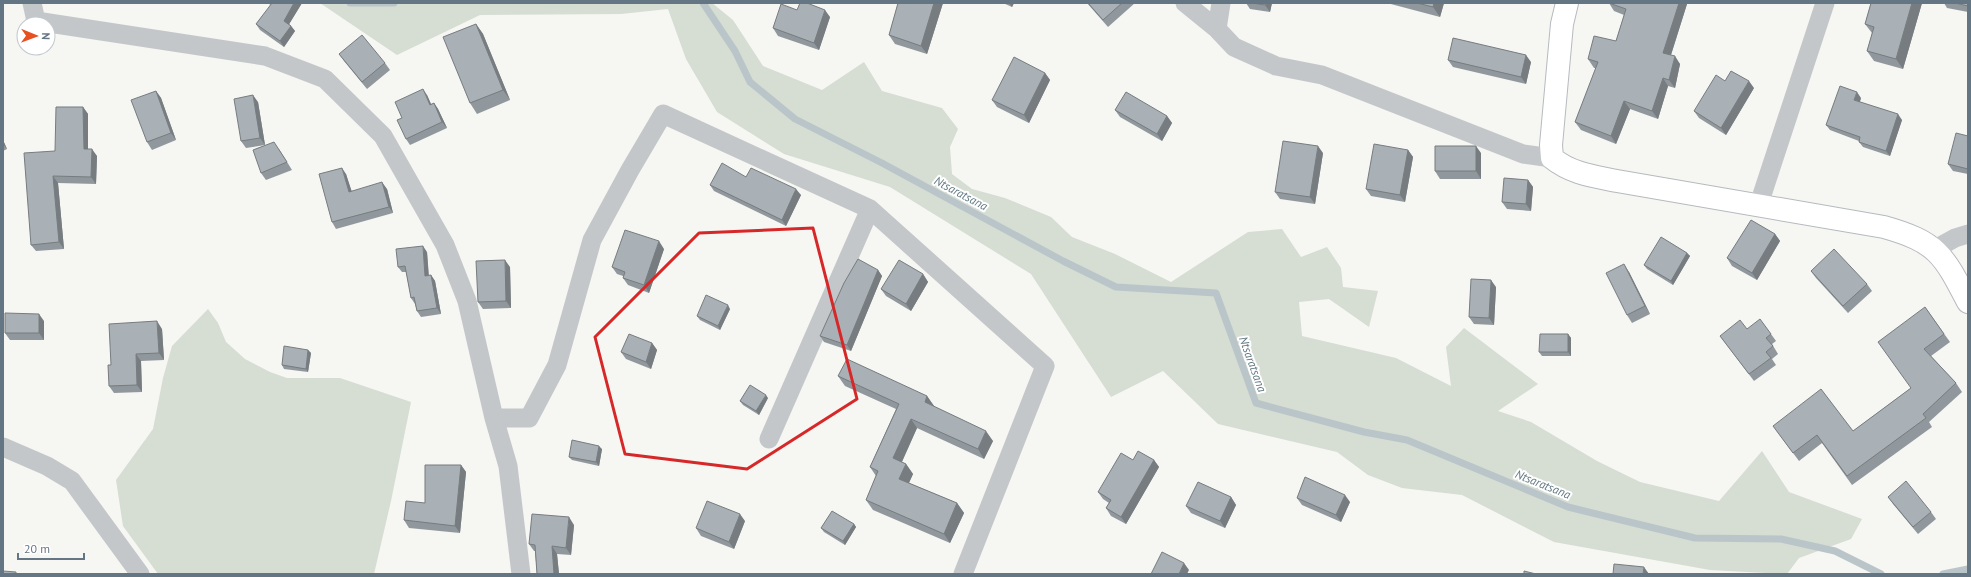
<svg xmlns="http://www.w3.org/2000/svg" width="1971" height="577" font-family="'PT Sans',sans-serif">
  <rect width="100%" height="100%" fill="#f6f6f2"/>
  <path fill="#d6ddd3" d="M320,3h392l21,17 30,46 59,24 42,-28 18,29 60,17 16,21 -8,18 2,27 20,15 33,9 46,19 21,20 43,17 56,28 77,-50 34,-3 19,28 26,-10 14,21 2,19 35,4 -9,36 -40,-28 -30,3 3,34 94,22 55,28 -5,-39 18,-19 74,56 -40,27 33,11 66,39 43,21 79,19 43,-50 27,41 73,27 -11,20 -52,19 -12,16 -77,-4 -156,-28 -92,-47 -60,-7 -34,-13 -31,-23 -119,-28 -55,-53 -52,26 -80,-123 -141,-87 -106,-33 -67,-42 -31,-53 -18,-50 -47,5 -141,1 -83,40z
    M208,309l10,14 8,19 19,17 25,13 17,6h53l71,24 -20,99 -17,73h-216l-35,-48 -7,-46 37,-51 10,-51 9,-32z"/>
  <g fill="none" stroke-linecap="round" stroke-linejoin="round">
    <path stroke="#bac5c9" stroke-width="7" d="M350,3h44
      M703,3l32,48 15,31 45,37 87,44 181,98 53,26 100,6 40,110 108,29 43,8 161,67 127,31 86,1 54,12 46,23
      M1943,574l25,-5"/>
    <defs>
      <path id="secondary" d="M1567,3l-5,21 -11,121 1,13c20,16 41,18 65,23l267,46c53,15 59,27 84,75"/>
    </defs>
    <use href="#secondary" stroke="#b5babf" stroke-width="24"/>
    <path stroke="#c3c7ca" stroke-width="19" d="M32,3l4,18 229,35 60,23 58,57 62,109 22,56 27,117 14,48 13,108
      M1185,3l32,26 17,18 42,19 46,9 201,79 29,4
      M1217,29l4,-26
      M1759,204l66,-201
      M1935,249l20,-11 13,-4
      M494,418h35l28,-53 35,-125 38,-70 33,-56 207,95 175,157 -82,208
      M769,439l101,-230
      M3,447l44,19 25,15 68,93"/>
    <use href="#secondary" stroke="#fff" stroke-width="22"/>
  </g>
  <path fill="#91989d" d="M267,3h35l-13,21 2,2 4,5 -11,16 -24,-17 -4,-6 15,-19z
    M898,3h45l-16,51 -32,-10 -6,-9z
    M1003,3h11l-2,4z
    M1087,3h48l-27,24z
    M1246,3h26l-2,9 -20,-3z
    M1387,3h57l-4,14z
    M1609,3l78,1 -16,51 9,9 -5,24 -7,-2 -10,33 -28,-10 -14,35 -35,-14 -6,-8 21,-54h-2l-6,-9 28,-18 8,-26 -10,-4z
    M1871,3h51l-19,66 -29,-8 -7,-10 5,-18 -7,-9z
    M1944,3h24v9l-21,-4z
    M797,10l33,7 -11,33 -41,-14 -5,-8z
    M476,24l7,10 27,66 -33,14 -7,-11z
    M339,54l46,9 5,7 -23,19 -23,-28z
    M1448,60l83,2 -5,22 -73,-17z
    M1045,73l5,7 -21,43 -32,-16 -5,-7z
    M1754,88l-28,47 -27,-17 -5,-7z
    M156,91l5,7 15,42 -24,10 -5,-8z
    M427,95l4,9 3,-1 4,6 9,19 -37,17 -4,-6 -4,-21z
    M1861,98l-1,4 42,18 -12,36 -27,-9 -4,-5v-1l-29,-11 -4,-5z
    M258,102l7,43 -19,3 -5,-7z
    M83,107l5,7v35l9,7 -1,28 -38,-1 6,66 -28,2 -5,-6 24,-94z
    M1115,110l52,6 5,7 -10,18 -42,-24z
    M1968,136v38l-15,-3 -5,-7z
    M3,140l4,9 -4,2z
    M279,149l13,21 -26,10 -5,-7z
    M1408,150l5,7 -8,45 -34,-6 -5,-7z
    M1323,153l-8,51 -35,-5 -5,-7z
    M1481,153v26h-41l-5,-8z
    M346,174l5,17 36,-2 6,24 -57,16 -4,-7z
    M746,177l55,18 -15,31 -72,-35 -4,-6z
    M1528,180l5,7 -2,24 -24,-2 -5,-7z
    M1775,234l5,7 -23,39 -25,-14 -5,-8z
    M664,249l-15,44 -21,-8 -5,-7v-2l-6,-2 -5,-7z
    M427,252l2,24 2,-1 4,6 6,33 -20,3 -4,-6 -2,-7 -4,-6 -5,-26h-4l-4,-5z
    M1687,253l3,3 -17,29 -26,-16 -3,-4z
    M510,267l1,41 -28,1 -5,-7z
    M878,270l4,6 -31,75 -27,-9 -4,-6z
    M1811,271l56,13 5,7 -24,22 -32,-35z
    M1629,272l21,42 -18,9 -5,-8z
    M923,274l5,8 -17,29 -25,-15 -5,-7z
    M1496,287l-2,38 -20,-1 -5,-7z
    M1925,307l25,35 -19,14 25,27 6,9 -33,30 3,5 -80,58 -30,-42 -23,18 -26,-35 80,5 58,-43z
    M730,309l-10,21 -20,-10 -3,-4z
    M44,321v19h-34l-5,-7z
    M162,329l2,31 -23,1 1,31 -28,1 -5,-7 2,-21z
    M1747,329l24,5 5,7 -4,3 6,10 -6,5 4,6 -22,16 -34,-45z
    M1568,334l3,4v18h-29l-3,-4z
    M652,343l5,7 -6,19 -25,-10 -5,-7z
    M308,350l3,3 -3,19 -24,-3 -2,-4z
    M838,376l89,20 7,10v1l59,34 -9,18 -67,-31 -15,34 4,2 7,10 -4,9 48,20 7,10 -14,30 -77,-33 -7,-10 10,-24 -6,-9 26,-58 -51,-23z
    M768,398l-9,17 -16,-10 -3,-4z
    M602,449l-3,17 -27,-6 -3,-3z
    M1133,460h21l5,7 -33,57 -15,-8 -5,-8 3,-5 -6,-4 -5,-7z
    M461,465l5,7 -6,61 -51,-5 -5,-8 21,-17z
    M1231,497l5,8 -11,23 -34,-15 -5,-7z
    M1888,497l43,15 5,7 -18,15 -25,-30z
    M1297,498l53,4 -9,20 -39,-17z
    M745,521l-11,28 -33,-13 -5,-8z
    M854,524l2,3 -11,18 -21,-13 -3,-4z
    M574,525l-3,30 -14,-1 2,20h-22l-2,-23h-1l-5,-7z"/>
  <path fill="#767c7f" d="M294,3h8l-14,23 -4,-5z
    M934,3h9l-16,51 -6,-8z
    M1009,3h5l-2,4z
    M1266,3h6l-2,9 -5,-7z
    M1434,3h10l-4,14 -7,-10z
    M1679,3h7l1,1 -18,57 -6,-8z
    M1912,3h10l-19,66 -7,-10z
    M825,10l5,7 -11,33 -5,-7z
    M476,24l7,10 27,66 -7,-10z
    M291,26l4,5 -11,16 -4,-6z
    M1526,55l5,7 -5,22 -5,-7z
    M1675,56l5,8 -5,24 -6,-8z
    M1045,73l5,7 -21,43 -5,-8z
    M1663,78l5,8 -10,33 -6,-8z
    M1749,81l5,7 -28,47 -5,-7z
    M423,89l4,6 7,16 -4,-6z
    M156,91l5,7 15,42 -5,-7z
    M1857,92l4,6 -3,8 -4,-6z
    M253,95l5,7 7,43 -5,-7z
    M1624,101l6,8 -14,35 -5,-8z
    M434,103l4,6 9,19 -5,-6z
    M83,107l5,7v41l-4,-6z
    M1898,114l4,6 -12,36 -4,-5z
    M1167,116l5,7 -10,18 -5,-7z
    M3,140l4,9 -4,-5z
    M1318,146l5,7 -8,51 -5,-7z
    M1476,146l5,7v26l-5,-8z
    M92,149l5,7 -1,28 -5,-7z
    M1408,150l5,7 -8,45 -5,-7z
    M342,168l4,6 8,24 -5,-6z
    M53,176l5,7 6,66 -5,-7z
    M1528,180l5,7 -2,24 -5,-7z
    M382,182l5,7 6,24 -4,-6z
    M796,189l5,6 -15,31 -4,-6z
    M1775,234l5,7 -23,39 -5,-7z
    M659,241l5,8 -15,44 -5,-8z
    M423,246l4,6 2,30 -4,-6z
    M1687,253l3,3 -17,29 -2,-4z
    M505,260l5,7 1,41 -5,-7z
    M1624,264l5,8 21,42 -5,-8z
    M878,270l4,6 -31,75 -4,-6z
    M923,274l5,8 -17,29 -5,-7z
    M431,275l4,6 6,33 -4,-6z
    M1491,280l5,7 -2,38 -5,-7z
    M728,305l2,4 -10,21 -2,-4z
    M39,314l5,7v19l-5,-7z
    M157,321l5,8 2,31 -5,-7z
    M1568,334l3,4v18l-3,-4z
    M652,343l5,7 -6,19 -5,-7z
    M308,350l3,3 -3,19 -2,-3z
    M136,354l5,7 1,31 -5,-7z
    M766,395l2,3 -9,17 -3,-4z
    M927,396l7,10 -3,6 -6,-10z
    M911,419l6,9 -18,40 -6,-10z
    M986,431l7,10 -9,18 -6,-10z
    M599,446l3,3 -3,17 -3,-4z
    M1154,460l5,7 -33,57 -5,-7z
    M906,464l7,10 -7,15 -7,-10z
    M461,465l5,7 -6,61 -5,-7z
    M1345,495l5,7 -9,20 -5,-7z
    M1231,497l5,8 -11,23 -5,-7z
    M957,503l7,10 -14,30 -6,-9z
    M740,514l5,7 -11,28 -5,-7z
    M569,517l5,8 -3,30 -5,-7z
    M854,524l2,3 -11,18 -2,-4z
    M552,546l5,8 2,20h-5z
    M1184,563l5,7 -2,4h-8z
    M1644,567l5,7h-6z"/>
  <path fill="#a9b1b6" stroke="#767c7f" d="M272,3h22l-10,18 7,5 -11,15 -24,-17z
    M800,3h7l18,7 -11,33 -41,-15 8,-24 16,6z
    M898,3h36l-13,43 -32,-11z
    M1088,3h34l-19,17z
    M1252,3h14l-1,2z
    M1417,3h17l-1,4z
    M1609,3h70l-16,50 12,3 -6,24 -6,-2 -11,33 -28,-10 -13,35 -36,-14 23,-60 -10,-3 6,-23 22,5 10,-32z
    M1871,3h41l-16,56 -29,-8 7,-24 -9,-3z
    M1955,3h13v3z
    M476,24l27,66 -33,13 -27,-66z
    M362,35l23,28 -23,19 -23,-28z
    M1453,38l73,17 -5,22 -73,-17z
    M1014,57l31,16 -21,42 -32,-15z
    M1731,71l18,10 -28,47 -27,-17 22,-36 9,6z
    M1840,86l17,6 -3,8 44,14 -12,37 -27,-9 1,-5 -34,-12z
    M423,89l7,16 4,-2 8,19 -36,17 -9,-19 5,-2 -7,-16z
    M156,91l15,42 -24,9 -16,-42z
    M1126,92l41,24 -10,18 -42,-24z
    M253,95l7,43 -19,3 -7,-42z
    M56,107h27l1,42h8l-1,28 -38,-1 6,66 -28,3 -7,-92 31,-2z
    M1956,133l12,3v33l-20,-5z
    M1283,141l35,5 -8,51 -35,-5z
    M274,142l13,20 -26,11 -8,-23z
    M1374,144l34,6 -8,45 -34,-6z
    M1435,146h41v25h-41z
    M722,163l24,14 5,-9 45,21 -14,31 -72,-35z
    M342,168l7,24 33,-10 7,25 -57,15 -13,-48z
    M1504,178l24,2 -2,24 -24,-2z
    M1751,220l24,14 -23,39 -25,-15z
    M625,230l34,11 -15,44 -21,-7 2,-6 -13,-5z
    M1661,237l26,16 -16,28 -27,-16z
    M423,246l2,30 6,-1 6,33 -20,3 -3,-14 -3,1 -6,-32 -7,1 -2,-18z
    M1834,249l33,35 -24,22 -32,-35z
    M858,259l20,11 -31,75 -27,-9 24,-53z
    M505,260l1,41 -28,1 -2,-41z
    M899,260l24,14 -17,30 -25,-15z
    M1624,264l21,42 -18,9 -21,-42z
    M1471,279l20,1 -2,38 -20,-1z
    M706,295l22,10 -10,21 -21,-10z
    M1925,307l19,27 -20,15 32,34 -33,31 3,4 -79,58 -30,-41 -24,18 -20,-27 48,-37 32,42 58,-43 -33,-46z
    M5,313l34,1v19h-34z
    M1760,319l11,15 -5,4 7,8 -7,6 5,6 -22,16 -29,-38 20,-16 7,9z
    M157,321l2,32 -23,1 1,31 -28,1 -1,-21h3l-2,-41z
    M629,334l23,9 -6,19 -25,-10z
    M1540,334h28v18h-29z
    M284,346l24,4 -2,19 -24,-4z
    M847,359l80,37 -2,6 61,29 -8,18 -67,-30 -18,39 13,6 -7,15 58,24 -13,31 -78,-34 12,-29 -8,-4 29,-63 -61,-28z
    M750,385l16,10 -10,16 -16,-10z
    M572,440l27,6 -3,16 -27,-5z
    M1138,451l16,9 -33,57 -15,-9 5,-8 -13,-8 23,-39 12,7z
    M425,465h36l-6,61 -51,-6 2,-19 19,2z
    M1305,477l40,18 -9,20 -39,-17z
    M1906,481l25,31 -18,15 -25,-30z
    M1198,482l33,15 -11,24 -34,-15z
    M707,501l33,13 -11,28 -33,-14z
    M832,511l22,13 -11,17 -22,-13z
    M532,514l37,3 -3,31 -14,-2 2,28h-17l-2,-29 -6,-1z
    M1162,552l22,11 -5,11h-28z
    M1614,564l30,3 -1,7h-30z
    M3,571l13,1v2h-13z
    M1524,571l12,3h-12z"/>
  <path fill="none" stroke="#d62828" stroke-width="3" stroke-linejoin="round" d="M813,228l44,171 -110,70 -122,-15 -30,-117 104,-104z"/>
  <g text-anchor="middle" dominant-baseline="central" stroke-width="4" stroke-linejoin="round" paint-order="stroke">
    <g font-size="12" font-style="italic" fill="#5f7780" stroke="#fff">
      <text transform="translate(961 193) rotate(28)">Ntsaratsana</text>
      <text transform="translate(1253 364) rotate(70)">Ntsaratsana</text>
      <text transform="translate(1543 484) rotate(22)">Ntsaratsana</text>
    </g>
  </g>
  <rect width="1971" height="577" fill="none" stroke="#647584" stroke-width="8"/>
  <g transform="translate(36 36) rotate(91)"><circle r="19" fill="#ffffff" stroke="#c1c8ce"/>
  <path d="M0-3L7 15L0 10L-7 15Z" fill="#e75021"/>
  <text y="-6" font-size="11" font-weight="bold" text-anchor="middle" fill="#647584">N</text>
  </g>
  <path d="M18 553v6h66v-6" fill="none" stroke="#647584" stroke-width="2"/>
  <text x="24" y="553" font-size="12" fill="#647584" stroke="#ffffff" stroke-width="3" paint-order="stroke">20 m</text>
</svg>
